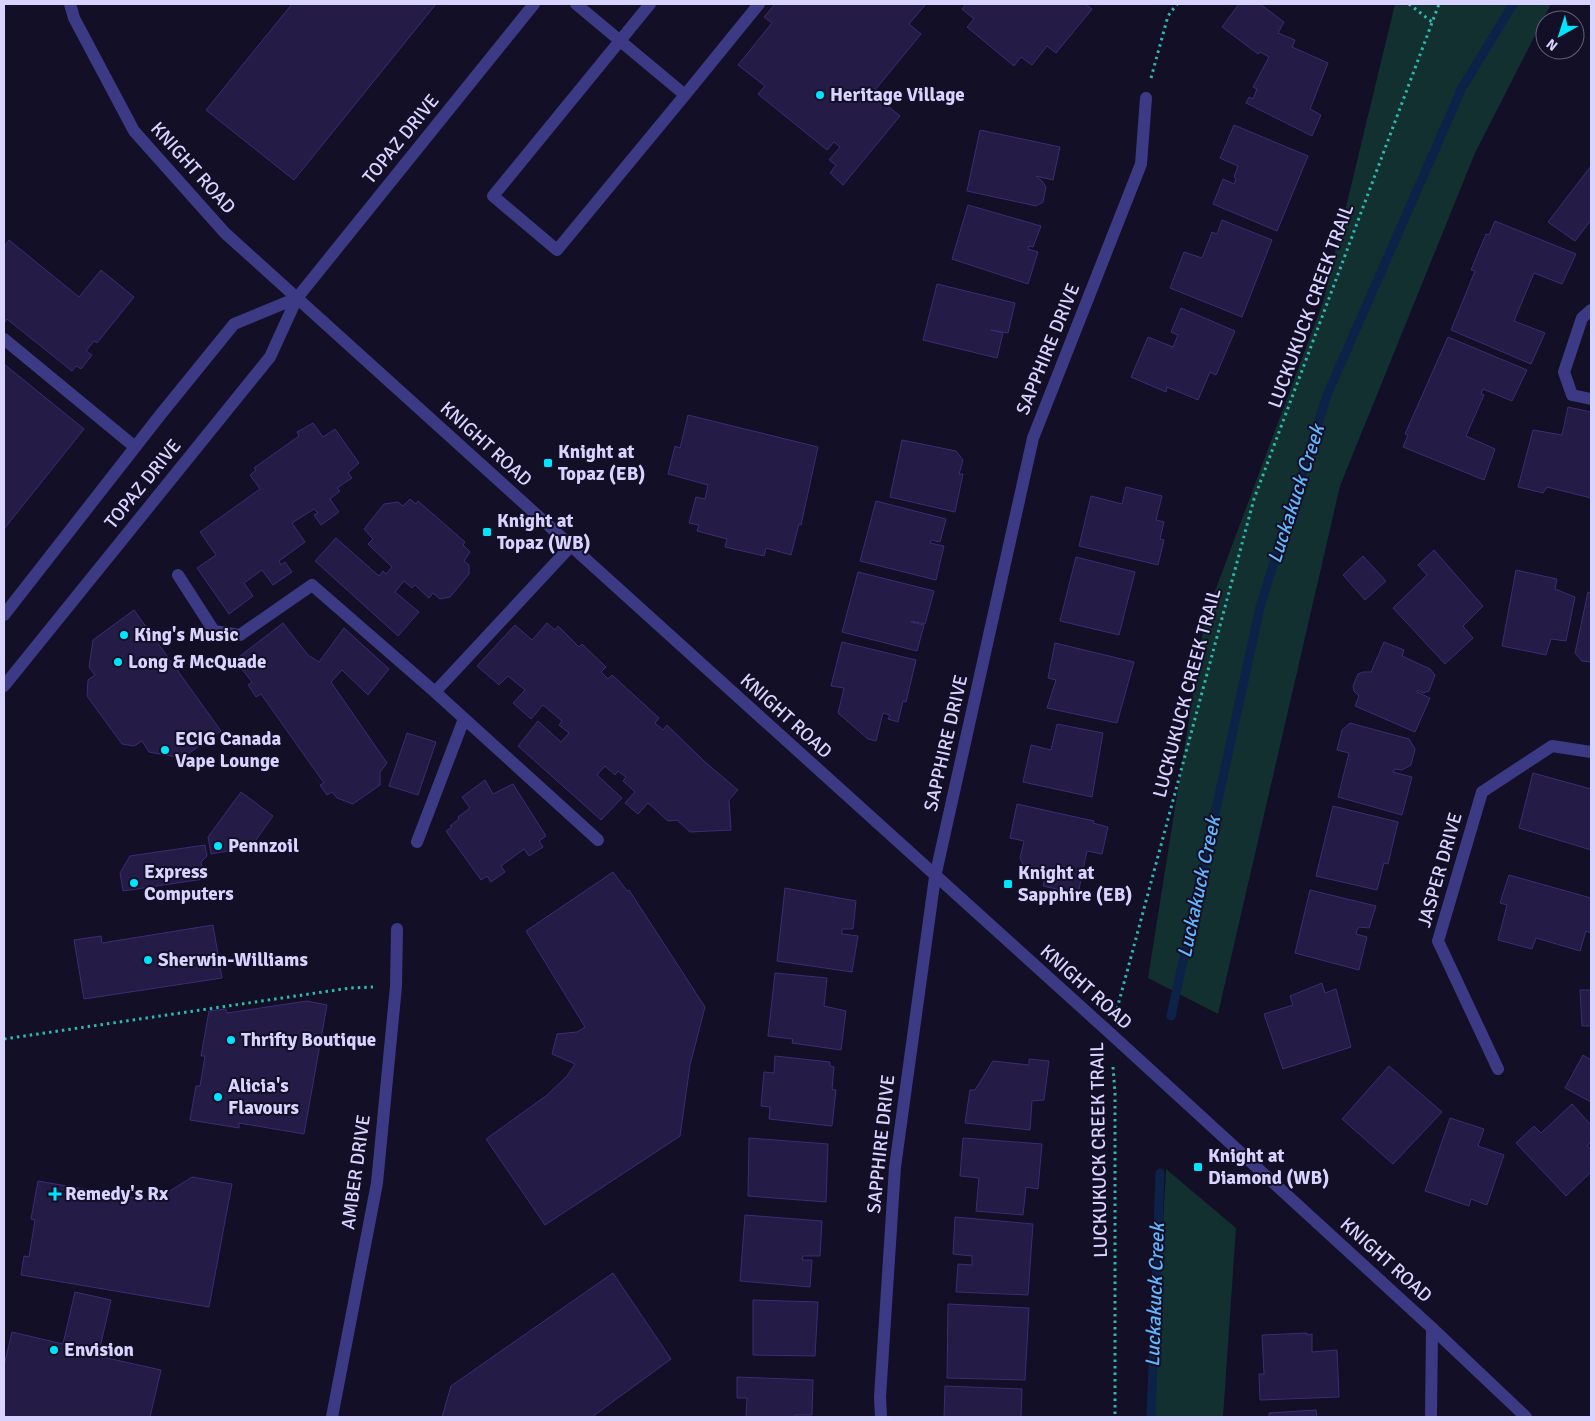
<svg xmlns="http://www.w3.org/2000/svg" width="1595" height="1421" font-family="Signika,sans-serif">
  <rect width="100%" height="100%" fill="#130f26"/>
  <path fill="#12302f" d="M1395,4h156l-76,149 -135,333 -122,528 -70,-36 57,-360 118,-316z
    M1166,1169l70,59 -13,189h-71z"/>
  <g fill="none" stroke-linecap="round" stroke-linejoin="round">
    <path stroke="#0c2248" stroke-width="9" d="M1171,1016l89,-409 67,-212 135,-307 51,-84
      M1151,1417l9,-244"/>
  </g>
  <path fill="#241b47" stroke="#3b2d73" d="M292,4h144l-142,176 -88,-70z
    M775,4h151l-17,20 12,10 -46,56 5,4 -3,3 23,19 -57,69 -13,-12 6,-8 -7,-5 11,-13 -6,-5 -7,8 -69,-56 7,-8 -27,-21 34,-42 -8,-6z
    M966,4h119l7,5 -36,44 -9,-7 -15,19 -11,-8 -7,9 -47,-39 7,-8 -12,-10z
    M1239,4h21l24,18 -6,11 17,7 -3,7 36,16 -18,46 11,6 -9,21 -66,-33 3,-6 4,2 4,-10 -4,-2 16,-30 -9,-5 -2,2 -36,-27z
    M1234,125l74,31 -31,75 -64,-27 10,-25 11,5 2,-5 -2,-2 4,-11 -18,-8z
    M980,130l80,17 -7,33 -17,-4 6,5 4,6 -3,15 -7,4 -69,-15z
    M1591,166v54l-16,21 -27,-19z
    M968,205l73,21 -8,21 -4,-1 -1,3 10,3 -10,32 -76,-25z
    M1222,220l50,20 -30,77 -72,-29 14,-36 18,6 10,-26 5,2z
    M1495,221l81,33 -14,30 -28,-11 -20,48 31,12 -14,31 -80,-34 24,-59 -4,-1 15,-36 3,1z
    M9,240l70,57 22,-27 33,27 -37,46 -3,-2 -8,10 6,4 -11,14 -5,-3 -4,5 -65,-52 -3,4v-76z
    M937,284l78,19 -7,30 -17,-3 12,3 -6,25 -74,-18z
    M1181,308l54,23 -19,44 -6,-3 -12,28 -31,-13 -1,5 -35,-15 17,-40 25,10 5,-12 -7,-3z
    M1448,337l79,33 -15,31 -29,-12 -2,5 3,1 -18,41 29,13 -11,31 -81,-33 5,-12 -3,-1z
    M4,364l80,65 -80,100z
    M1568,407l23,5v86l-44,-11 -4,6 -25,-6 15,-57 29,5z
    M688,415l130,32 -17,78 -2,-1 -8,31 -25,-7 -2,8 -39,-9 2,-8 -30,-8 2,-6 -10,-2 7,-26 9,2 3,-14 -40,-11 7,-28 5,2z
    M313,423l10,14 12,-8 24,34 -11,10 4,5 -15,10 3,3 -10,8 9,13 -18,13 -7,-10 4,-2 -4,-4 -22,14 13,19 -26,19 2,4 4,-3 7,10 -19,13 -11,-15 -18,13 9,13 -24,18 -32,-46 19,-13 -16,-23 60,-43 -10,-14 6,-5 -2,-2 45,-32 -2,-4z
    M902,440l54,11 7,9 -4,14h4l-8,38 -65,-15z
    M1126,487l36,9 -6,24 8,2 -4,17 4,1 -6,25 -79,-19 12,-50 31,8z
    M410,499l6,5 2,-3 47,41 -2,3 7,7 -6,9 5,4v9l-19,23 -10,2 -7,-6 -4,5 -14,-13 -3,3 -8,-7 -9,11 24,20 -21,24 -83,-75 21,-23 43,38 4,-5 3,3 6,-7 -24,-23 5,-5 -9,-10 20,-25 14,-2 5,4z
    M876,501l70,18 -6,23 -9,-2 -1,3 14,3 -8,34 -76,-19z
    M1434,550l49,56 -20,20 10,12 -28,26 -52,-56 34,-33 -9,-10z
    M1363,556l23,25 -21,19 -22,-25z
    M1076,557l59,15 -16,63 -59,-14z
    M1516,570l41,9 -2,10 20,8 -9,44 -15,-2 -5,16 -44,-9z
    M858,572l76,19 -9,33 -13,-3 -1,1 13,3 -7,26 -75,-19z
    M1588,592l3,1v69l-9,-1 -7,-8z
    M134,610l87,121 -39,27 -33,-6 -7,-11 -8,5 -12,-2 -35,-48 1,-16 7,-5 -6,-8 4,-27z
    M283,623l25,32 11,7 25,-34 45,41 -21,26 -26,-25 -11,12 56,81 -7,9v13l-27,19 -16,-6 -5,-6 -5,3 -7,-10 4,-2 -63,-89 -5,3 -8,-12 4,-3 -17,-22z
    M547,623l8,7 3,-4 21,21 3,-3 24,23 -5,5 7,7 4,-4 47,43 -4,5 8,7 4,-5 38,37 33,28 -9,10 2,30 -41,2 -13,-12 -9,1 -20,-18 -10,11 -13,-11 10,-11 -12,-11 3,-4 -8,-6 -3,4 -10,-9 -8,9 25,23 -21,22 -83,-74 20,-25 23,21 8,-9 -10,-8 3,-4 -19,-16 -12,14 -18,-16 12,-13 -17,-14 -9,9 -22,-19 38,-41 17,15z
    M842,642l74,18 -10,42 -3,-1 -5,21 -10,-3 2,-4 -7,-2 -7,28 -8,-2 -30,-26 6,-25 -13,-2z
    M1384,642l20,8 -2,6 28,13 5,6 -6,16 -6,2 -5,-3 -1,2 13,6 -15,34 -60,-26 4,-10 -5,-5 -1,-5 5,-12 5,-2h8z
    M1055,643l79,19 -17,61 -70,-15 9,-28 -8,-2z
    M1350,723l59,16 6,10 -4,16 -9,5 -6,-1 -2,1 -1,2 19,5 -10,38 -64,-18 11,-44 -12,-3 5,-20z
    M1057,724l46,9 -11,64 -69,-15 8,-37 20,5z
    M407,733l29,9 -18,53 -29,-9z
    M1533,773l58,16v61l-72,-22z
    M485,780l8,14 20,-10 33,52 -7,5 4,6 -14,9 -5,-7 -23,17 4,6 -14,10 -4,-6 -6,4 -35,-49 6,-4 -2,-1 9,-7 -1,-2 12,-9 -8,-11z
    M241,792l32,24 -22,31 -40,7 -3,-17z
    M1017,804l77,17 -1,2 15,4 -6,27 -15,-3 -9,43 -35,-8 3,-11 -17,-3 1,-4 -6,-1 -4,-9 4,-17 -14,-3z
    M1333,806l65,16 -10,42 -4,-1 -7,27 -61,-14z
    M205,845l2,11 -6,6 3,17 -81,12 -3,-18 10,-17z
    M613,872l14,19 2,-1 76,117 -15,58 -10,71 -135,89 -59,-86 60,-43 21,-20 8,-12 -23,-10 5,-20 20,-2 8,-5 -59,-96z
    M1509,875l82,23v35l-5,-2 -6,20 -44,-13 -4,11 -34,-9 9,-35 -7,-2z
    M785,888l71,13 -3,28h-11v5l16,2 -6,36 -75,-11z
    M1310,890l66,16 -7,22 -10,-1 -2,3 -1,4 11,3 -8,33 -64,-17z
    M213,925l9,53 -138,21 -10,-59 27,-4 1,7z
    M775,973l52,5 -3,28 22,5 -5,39 -49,-7 1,-4 -25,-3z
    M1322,983l3,10 11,-4 15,58 -68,22 -19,-55 29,-9 -3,-9z
    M1580,990h11v36h-9z
    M307,1001l20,4 -23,129 -65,-11v5l-49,-8 6,-34h4l5,-30h-4l8,-45 17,-2 1,4z
    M1583,1055l8,5v42l-26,-14z
    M775,1056l55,6v4l4,1 -2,22 4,1 -4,36 -63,-7 1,-12 -9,-1 3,-34 10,1z
    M1029,1059l20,2 -5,39 -12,1 -2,29 -65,-7 5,-33h5l18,-29 36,4z
    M1389,1066l53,46 -49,52 -51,-45z
    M1572,1104l19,21v17l-4,4 4,3v23l-25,24 -50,-53 18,-17 7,7z
    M1450,1118l34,11 -6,17 26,9 -17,50 -16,-6 -2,7 -44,-15z
    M749,1138l79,6 -2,58 -78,-6z
    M963,1138l79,6 -4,45 -12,-2 -3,28 -47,-4 3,-33 -19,-2z
    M192,1177l40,7 -23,123 -188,-32 3,-19 5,1 6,-37 -4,-1 7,-38 116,20z
    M745,1215l77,6 -2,35h-17l-1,4h10l-2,27 -70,-6z
    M955,1217l78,7 -5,71 -72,-3 2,-28 14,1v-9l-19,-2z
    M613,1273l58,86 -79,58h-150l9,-31z
    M75,1292l36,8 -13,56 63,14 -11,47h-139l-7,-1v-50l8,-34 51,12z
    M753,1300l65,2 -3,54 -62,-1z
    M948,1304l81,4 -4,72 -78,-2z
    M1307,1333v2l5,-1v18l25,-2 2,47 -79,3 -1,-26h5l-2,-39z
    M737,1377l76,3 -1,35h-17v2h-49l1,-19h-10z
    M945,1386l77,3 -1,28h-77z
    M1316,1410l1,7h-48v-4z"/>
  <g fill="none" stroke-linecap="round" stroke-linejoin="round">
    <path stroke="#2fb8b0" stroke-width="3" stroke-dasharray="2.5 4" stroke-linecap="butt" d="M1409,4l23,18
      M1151,78l17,-62 9,-12
      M1117,1009l137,-510 185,-495
      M4,1039l346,-51 23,-1
      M1113,1067l2,26v324"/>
    <path stroke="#3d3a85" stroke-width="12" d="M576,4l109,91
      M650,4l-157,192 64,54 128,-155 74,-91
      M1591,310l-9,8 -18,54 8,23 19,4
      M4,339l131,108
      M178,575l36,56 26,4 72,-50 123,107 136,-146
      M435,692l163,148
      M417,842l47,-123"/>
    <path stroke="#3d3a85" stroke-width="12" d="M4,615l157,-201 73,-90 63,-26
      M4,686l266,-329 27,-59 237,-294
      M1498,1069l-60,-128 44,-149 70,-46 39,6
      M332,1417l45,-234 19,-197 1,-57
      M881,1417l-1,-20 15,-230 40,-290 98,-439 108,-274 5,-66
      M1431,1417l1,-89"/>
    <path stroke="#3d3a85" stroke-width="12" d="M70,4l4,14 60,113 91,102 886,801 321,294 94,89"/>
  </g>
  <g fill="#00e5ff" stroke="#130f26" stroke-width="2">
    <circle cx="820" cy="95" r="5"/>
    <rect x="543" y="458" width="10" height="10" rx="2.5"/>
    <rect x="482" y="527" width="10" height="10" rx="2.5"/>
    <circle cx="124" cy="635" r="5"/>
    <circle cx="118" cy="662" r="5"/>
    <circle cx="165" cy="750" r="5"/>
    <circle cx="218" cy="846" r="5"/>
    <circle cx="134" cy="883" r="5"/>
    <rect x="1003" y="879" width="10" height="10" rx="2.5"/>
    <circle cx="148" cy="960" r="5"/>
    <circle cx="231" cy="1040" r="5"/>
    <circle cx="218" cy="1097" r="5"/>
    <rect x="1193" y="1162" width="10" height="10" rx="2.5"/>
    <path d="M52.5 1186.5h5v5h5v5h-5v5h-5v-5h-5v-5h5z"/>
    <circle cx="54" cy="1350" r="5"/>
  </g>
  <g text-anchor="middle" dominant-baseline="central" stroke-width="4" stroke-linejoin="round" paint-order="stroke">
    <g font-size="19" font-weight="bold" fill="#d9d4ff" stroke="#130f26" text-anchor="start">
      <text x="830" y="95">Heritage Village</text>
      <text x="558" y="452">Knight at<tspan x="558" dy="22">Topaz (EB)</tspan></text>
      <text x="497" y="521">Knight at<tspan x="497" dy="22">Topaz (WB)</tspan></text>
      <text x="134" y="635">King's Music</text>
      <text x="128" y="662">Long &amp; McQuade</text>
      <text x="175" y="739">ECIG Canada<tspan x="175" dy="22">Vape Lounge</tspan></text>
      <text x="228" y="846">Pennzoil</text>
      <text x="144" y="872">Express<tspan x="144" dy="22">Computers</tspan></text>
      <text x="1018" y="873">Knight at<tspan x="1018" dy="22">Sapphire (EB)</tspan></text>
      <text x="158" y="960">Sherwin-Williams</text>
      <text x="241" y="1040">Thrifty Boutique</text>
      <text x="228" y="1086">Alicia's<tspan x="228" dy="22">Flavours</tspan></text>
      <text x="1208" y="1156">Knight at<tspan x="1208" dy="22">Diamond (WB)</tspan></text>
      <text x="65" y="1194">Remedy's Rx</text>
      <text x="64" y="1350">Envision</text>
    </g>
    <g font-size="19" fill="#d9d4ff" stroke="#130f26">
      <text transform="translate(401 139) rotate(-51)">TOPAZ DRIVE</text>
      <text transform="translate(193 168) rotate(48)">KNIGHT ROAD</text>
      <text transform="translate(1311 306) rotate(-70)">LUCKUKUCK CREEK TRAIL</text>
      <text transform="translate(1048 349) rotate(-68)">SAPPHIRE DRIVE</text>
      <text transform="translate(486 444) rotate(42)">KNIGHT ROAD</text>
      <text transform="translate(143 484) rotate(-51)">TOPAZ DRIVE</text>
      <text transform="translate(1187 693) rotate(-75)">LUCKUKUCK CREEK TRAIL</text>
      <text transform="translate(786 716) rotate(42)">KNIGHT ROAD</text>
      <text transform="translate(946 743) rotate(-77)">SAPPHIRE DRIVE</text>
      <text transform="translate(1440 870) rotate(-74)">JASPER DRIVE</text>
      <text transform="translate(1086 987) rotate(42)">KNIGHT ROAD</text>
      <text transform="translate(881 1144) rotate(-84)">SAPPHIRE DRIVE</text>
      <text transform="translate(1099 1150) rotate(-91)">LUCKUKUCK CREEK TRAIL</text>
      <text transform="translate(356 1172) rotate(-82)">AMBER DRIVE</text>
      <text transform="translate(1386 1260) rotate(42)">KNIGHT ROAD</text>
    </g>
    <g font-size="20" font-style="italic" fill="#62b6ff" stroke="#130f26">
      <text transform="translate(1296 494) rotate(-72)">Luckakuck Creek</text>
      <text transform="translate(1199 887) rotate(-78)">Luckakuck Creek</text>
      <text transform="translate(1155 1295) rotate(-88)">Luckakuck Creek</text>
    </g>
  </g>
  <rect width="1595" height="1421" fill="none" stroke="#d9d4ff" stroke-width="10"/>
  <g transform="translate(1560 35) rotate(219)"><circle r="24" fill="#130f26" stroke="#625e7d"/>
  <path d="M0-4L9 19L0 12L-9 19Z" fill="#00e5ff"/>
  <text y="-8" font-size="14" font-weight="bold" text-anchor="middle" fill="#d9d4ff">N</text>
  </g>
</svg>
